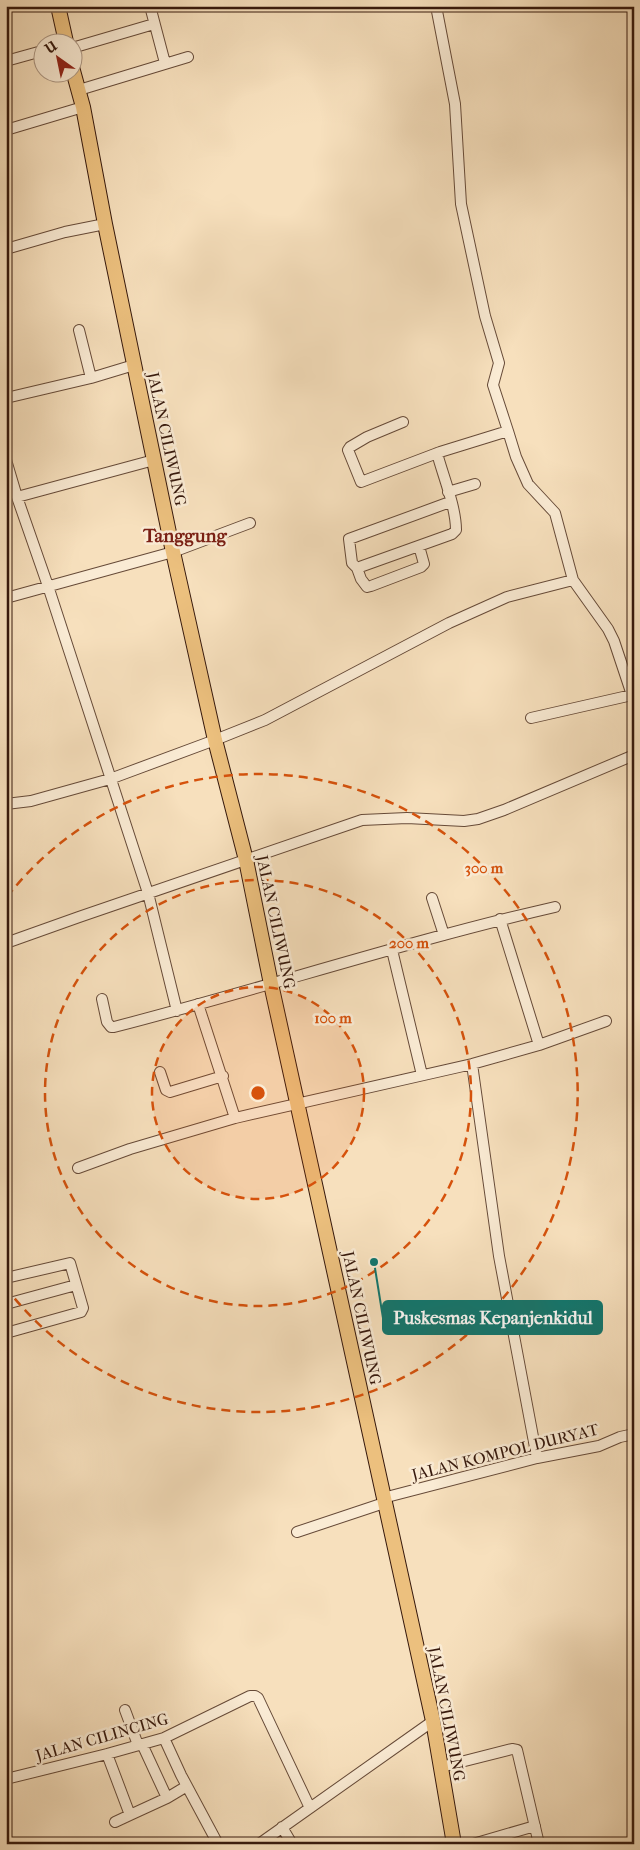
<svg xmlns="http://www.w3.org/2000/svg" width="640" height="1850" font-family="'IM FELL French Canon',serif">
  <rect width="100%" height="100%" fill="#f7e0bd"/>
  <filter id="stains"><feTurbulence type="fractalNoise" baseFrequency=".004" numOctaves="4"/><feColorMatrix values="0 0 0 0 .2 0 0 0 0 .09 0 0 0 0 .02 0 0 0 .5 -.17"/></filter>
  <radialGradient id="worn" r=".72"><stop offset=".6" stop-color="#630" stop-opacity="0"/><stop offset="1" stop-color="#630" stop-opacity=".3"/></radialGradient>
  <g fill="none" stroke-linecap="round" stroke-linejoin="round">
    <defs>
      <path id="minor" d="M150,6l15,57
        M436,6l19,98 6,100 24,112 14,47 -6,22 15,46
        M72,48l82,-24
        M6,61l36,-10
        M79,90l109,-33
        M6,130l77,-23
        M6,249l59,-17 40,-8
        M79,330l12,48
        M6,398l85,-20 43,-13
        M403,422l-36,15 -17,10 -2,3 13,32 79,-30 68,-21 8,26 12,27 27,29 18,67
        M437,453c6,23 19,54 19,77l-4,4 -95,34 -5,-5 -3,-24 101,-37
        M6,460l11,37 31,89 100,307 29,118
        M448,492l27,-8
        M17,497l137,-37
        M357,568l4,11 6,8 4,-1 50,-19 3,-3 -5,-18
        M6,598l167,-46 77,-29
        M531,718l101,-23
        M6,804l25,-3 79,-22 105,-39 50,-20 184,-97 58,-26 66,-17 35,49 6,12 20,60
        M432,898l12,37
        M500,919l39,126
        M6,943l73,-26 283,-97 45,-2 57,3 14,-2 26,-9 130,-55
        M392,950l30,125
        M102,999l5,23 4,5h3c148,-38 293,-86 441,-120
        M198,1004l37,114
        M472,1064l27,192 38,202
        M160,1072l6,18 4,2 53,-16
        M78,1168l52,-19 105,-31 237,-54 67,-19 67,-24
        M6,1278l64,-15 13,45 -2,4 -75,21
        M6,1304l70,-19
        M383,1498l154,-40 62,-12 21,-9 14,-3
        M297,1532l87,-29
        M125,1710l13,35
        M164,1738l17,37 37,69
        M107,1754l23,61 37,-17 -25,-54
        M441,1767l71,-18 5,1 22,94
        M6,1779l101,-25 57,-16 86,-42h5l3,2 52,110
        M167,1798l20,-12
        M115,1822l15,-7
        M282,1827l10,17
        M259,1844l174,-123
        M473,1844l62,-18"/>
      <path id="major" d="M58,6l8,36
        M72,67l11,40 22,117 68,328 42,188 31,120 25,124 162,737 21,123"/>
    </defs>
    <use href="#minor" stroke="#664a38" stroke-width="12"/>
    <use href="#major" stroke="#36180c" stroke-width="16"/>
    <use href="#minor" stroke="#faebd4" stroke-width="10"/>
    <use href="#major" stroke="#ecc07e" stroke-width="14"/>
  </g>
  <circle cx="258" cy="1093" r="106" fill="#d6520c" fill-opacity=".12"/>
  <g fill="none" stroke="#d6520c" stroke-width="2.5" stroke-dasharray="9 6">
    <circle cx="258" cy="1093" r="106"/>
    <circle cx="258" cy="1093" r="213"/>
    <path d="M7 897A319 319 0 1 1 7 1289"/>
  </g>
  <g text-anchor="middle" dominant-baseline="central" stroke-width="5" stroke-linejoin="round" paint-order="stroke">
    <g font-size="16" fill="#36180c" stroke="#faebd4">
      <text transform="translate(167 439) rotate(78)">JALAN CILIWUNG</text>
      <text transform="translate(276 922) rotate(78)">JALAN CILIWUNG</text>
      <text transform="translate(362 1318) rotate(78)">JALAN CILIWUNG</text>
      <text transform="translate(505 1452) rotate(-14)">JALAN KOMPOL DURYAT</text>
      <text transform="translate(447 1714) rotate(79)">JALAN CILIWUNG</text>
      <text transform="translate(102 1737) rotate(-16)">JALAN CILINCING</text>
    </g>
    <g font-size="19" font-weight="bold" fill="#7a1f14" stroke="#faebd4">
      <text x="185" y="536">Tanggung</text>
    </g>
  </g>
  <circle cx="258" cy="1093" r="8" fill="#d6520c" stroke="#faebd4" stroke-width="2.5"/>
  <g font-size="15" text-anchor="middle" font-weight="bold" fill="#d6520c" stroke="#faebd4" stroke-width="5" stroke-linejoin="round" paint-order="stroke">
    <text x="484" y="873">300 m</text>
    <text x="409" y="948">200 m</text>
    <text x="333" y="1023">100 m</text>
  </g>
  <path fill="none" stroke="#0f766e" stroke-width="2" d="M374 1262L383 1318"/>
  <circle fill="#0f766e" stroke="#faebd4" stroke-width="2" cx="374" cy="1262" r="5"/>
  <rect fill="#0f766e" stroke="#0f766e" stroke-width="2" x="383" y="1301" width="219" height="33" rx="5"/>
  <g font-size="18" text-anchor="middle" font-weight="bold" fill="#fff">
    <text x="493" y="1324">Puskesmas Kepanjenkidul</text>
  </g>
  <rect width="640" height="1850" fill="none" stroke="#f7e0bd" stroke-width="25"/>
  <rect x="8" y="8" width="625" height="1835" fill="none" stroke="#36180c" stroke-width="2.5"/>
  <rect x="12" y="12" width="615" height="1825" fill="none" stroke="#36180c"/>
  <g transform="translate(58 58) rotate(327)"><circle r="24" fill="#faebd4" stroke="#ac9784"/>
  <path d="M0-4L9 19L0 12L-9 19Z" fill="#8f2418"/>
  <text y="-8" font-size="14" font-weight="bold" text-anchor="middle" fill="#36180c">U</text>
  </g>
  <rect width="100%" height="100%" filter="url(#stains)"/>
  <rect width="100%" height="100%" fill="url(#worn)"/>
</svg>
